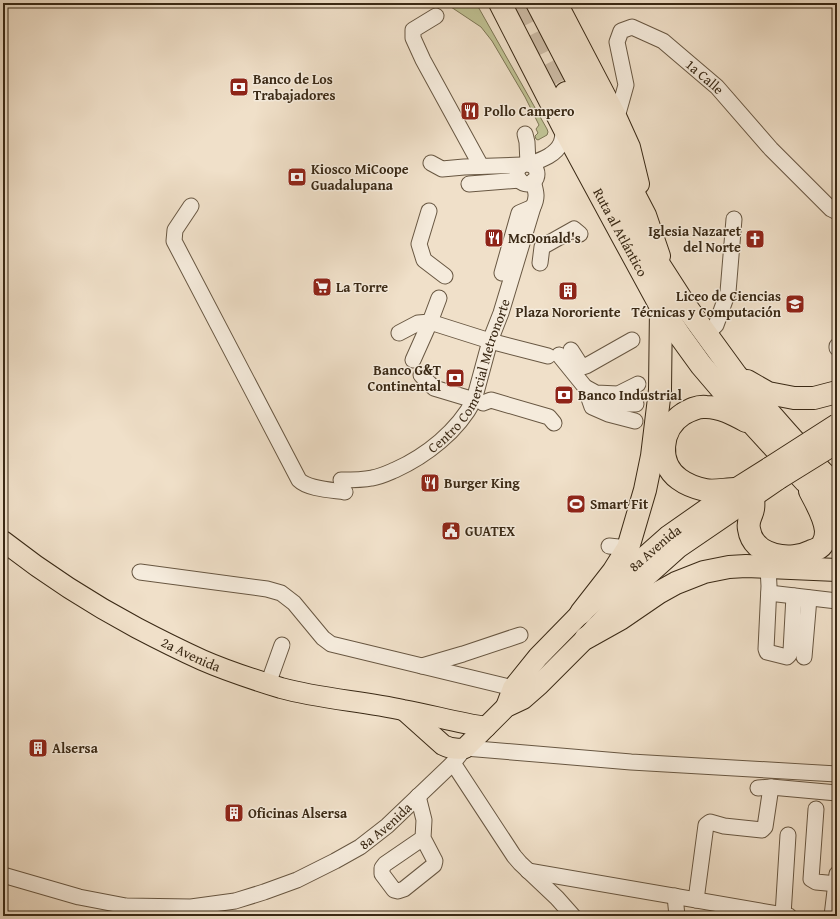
<svg xmlns="http://www.w3.org/2000/svg" width="840" height="919" font-family="'Gentium Book Plus',serif">
  <rect width="100%" height="100%" fill="#f0e0c9"/>
  <filter id="stains"><feTurbulence type="fractalNoise" baseFrequency=".005" numOctaves="4"/><feColorMatrix values="0 0 0 0 .2 0 0 0 0 .09 0 0 0 0 .02 0 0 0 .5 -.17"/></filter>
  <radialGradient id="worn" r=".72"><stop offset=".6" stop-color="#630" stop-opacity="0"/><stop offset="1" stop-color="#630" stop-opacity=".3"/></radialGradient>
  <path fill="#bfc193" stroke="#7c7554" d="M445,3h31l71,126 1,3 -1,3 -9,5 -2,-1 -1,-3 3,-3 -2,-4 3,-4 -14,-28 -33,-56 -11,-14z"/>
  <g fill="none" stroke-linecap="round" stroke-linejoin="round">
    <path stroke="#ccbba5" stroke-width="22" stroke-dasharray="22 11" stroke-linecap="butt" d="M521,3l45,90"/>
    <defs>
      <g id="minor">
        <path d="M436,16l-23,14v8l10,22 58,106"/>
        <path id="s1" d="M616,116l3,-6 7,-25 -9,-43 4,-11 11,-4 31,14 54,46 54,62 60,60 6,3"/>
        <path d="M525,134l2,8 1,22"/>
        <path d="M431,163l11,6 22,-2 58,-2"/>
        <path d="M530,164c11,-4 26,-9 31,-21 2,-5 2,-11 3,-15"/>
        <circle cx="527" cy="174" r="10"/>
        <path d="M469,184l51,-4"/>
        <path d="M191,206l-16,24 -1,11 125,239c9,9 33,10 46,12"/>
        <path d="M429,211l-10,33 5,16 21,16"/>
        <path d="M540,263l2,-16 32,-18 6,5"/>
        <path d="M502,273l17,-60 14,-6"/>
        <path d="M399,333l19,-10 12,-1 60,19 58,15"/>
        <path d="M706,335l10,-10 12,-33 6,-73"/>
        <path d="M837,346v2"/>
        <path d="M571,350l9,14 3,3 3,-1 46,-26"/>
        <path d="M559,355l26,32 11,6 22,1 20,-10"/>
        <path d="M413,360l17,-38 9,-24"/>
        <path d="M421,375l13,13 40,12"/>
        <path d="M585,387l7,20 16,7 27,7"/>
        <path d="M594,399l16,5h26"/>
        <path d="M483,403l8,-3 58,17 5,6"/>
        <path id="s2" d="M341,480c10,0 21,0 31,-2 8,-1 16,-5 23,-8 31,-14 63,-39 79,-70l16,-59 11,-28 32,-106c5,-10 3,-15 0,-26"/>
        <path d="M609,546l19,2"/>
        <path d="M768,567l1,19 -3,63 1,3 20,5 2,-2 2,-4 3,-55"/>
        <path d="M140,572l127,17 14,4 13,10 29,35 8,6 182,44"/>
        <path d="M769,593l68,8"/>
        <path d="M804,657l5,-59"/>
        <path d="M422,666l41,-12 57,-19"/>
        <path d="M268,684l14,-39"/>
        <path d="M453,763l61,93 6,7 37,35 16,18"/>
        <path d="M758,788l13,-1 66,6"/>
        <path d="M418,796l6,24 -1,18 12,23 -1,4 -30,24 -6,2 -4,-1 -12,-16v-6l3,-4 38,-26"/>
        <path d="M816,809l-5,70 5,3 21,2"/>
        <path d="M528,871l261,45"/>
        <path id="s3" d="M3,875l76,22 47,9 65,1 44,-6 29,-9 33,-12 38,-19 25,-14 27,-21 66,-63 12,-15 166,14 206,12"/>
        <path d="M675,896l2,20"/>
        <path d="M696,900l10,-75 4,-3 14,4 38,4 3,-3 6,-40"/>
        <path d="M783,915l5,-80"/>
        <path d="M832,916l5,-42"/>
      </g>
      <g id="major">
        <path d="M536,3l110,212 14,41"/>
        <path d="M557,3l59,113 14,31 9,37"/>
        <path id="s4" d="M3,541c42,33 87,62 134,87 21,11 43,22 65,32 25,11 53,20 79,28 40,11 82,13 122,22 28,5 55,13 83,17"/>
        <path id="s5" d="M506,707l7,-19 25,-31 43,-44 87,-77 67,-47 35,-22"/>
        <path d="M405,711l38,34c8,4 14,5 22,3l41,-41 17,-8 16,-14 47,-47 44,-47 48,-43 101,-69"/>
      </g>
      <g id="highway">
        <path id="s6" d="M500,3l64,125 60,111 37,68 19,29 21,29 29,34 75,82 32,28"/>
        <path d="M566,93l18,36 63,117 38,59 51,70 50,57 36,40 15,14"/>
        <path d="M747,381l21,12 26,5h20l23,-6"/>
        <path d="M735,489c-9,0 -21,3 -30,1 -9,-2 -18,-5 -26,-11 -22,-16 -19,-50 4,-65 7,-4 14,-8 23,-7 14,0 27,7 40,14"/>
        <path d="M753,496c0,4 1,9 0,13 -1,7 -6,11 -4,20 4,28 42,33 63,22 3,-1 8,-3 10,-6 3,-4 4,-10 4,-14 -1,-14 -10,-28 -16,-40"/>
        <path d="M581,613l32,-41 15,-24 17,-58 7,-34 8,-66 1,-83"/>
        <path d="M586,638l34,-19 38,-26 18,-10 28,-11 25,-5 17,-1 91,4"/>
      </g>
    </defs>
    <use href="#minor" stroke="#685742" stroke-width="17"/>
    <use href="#major" stroke="#3a2915" stroke-width="22"/>
    <use href="#highway" stroke="#3a2915" stroke-width="24"/>
    <use href="#minor" stroke="#f5ebdc" stroke-width="15"/>
    <use href="#major" stroke="#f0e0c9" stroke-width="20"/>
    <use href="#highway" stroke="#f0e0c9" stroke-width="22"/>
    <defs>
      <path id="major-bridge" d="M770,467l67,-43
        M779,479l58,-36"/>
    </defs>
    <use href="#major-bridge" stroke="#3a2915" stroke-width="22" stroke-linecap="butt"/>
    <use href="#major-bridge" stroke="#f0e0c9" stroke-width="20"/>
  </g>
  <defs>
    <symbol id="bank-square" viewBox="-11 -11 22 22"><rect x="-9" y="-9" width="18" height="18" rx="4" fill="#8f2418" stroke="#f5ebdc"/><path d="M-6-4H6V4H-6ZM0-2.3a2.3 2.3 0 1 0 0 4.6a2.3 2.3 0 1 0 0-4.6Z" fill="#fff"/></symbol>
    <symbol id="restaurant-square" viewBox="-11 -11 22 22"><rect x="-9" y="-9" width="18" height="18" rx="4" fill="#8f2418" stroke="#f5ebdc"/><path d="M-5-6h1v4h1v-4h1v4h1v-4h1v5L-1.5 .5V6h-2V.5L-5-1ZM5-6V6H3V1.5H1.5Q1.5-4 5-6Z" fill="#fff"/></symbol>
    <symbol id="church-square" viewBox="-11 -11 22 22"><rect x="-9" y="-9" width="18" height="18" rx="4" fill="#8f2418" stroke="#f5ebdc"/><path d="M-1.2-6h2.4v3.5h3.3v2.4h-3.3V6h-2.4V-.1h-3.3v-2.4h3.3Z" fill="#fff"/></symbol>
    <symbol id="supermarket-square" viewBox="-11 -11 22 22"><rect x="-9" y="-9" width="18" height="18" rx="4" fill="#8f2418" stroke="#f5ebdc"/><path d="M-6-5.5h2.5l.6 2H6L4.5 2H-2.5L-4.4-4H-6ZM-1.5 3.2a1.3 1.3 0 1 0 .1 0ZM3 3.2a1.3 1.3 0 1 0 .1 0Z" fill="#fff"/></symbol>
    <symbol id="building-square" viewBox="-11 -11 22 22"><rect x="-9" y="-9" width="18" height="18" rx="4" fill="#8f2418" stroke="#f5ebdc"/><path d="M-4-6H4V6H1V3H-1V6H-4ZM-2.5-4.3h1.7v1.8h-1.7ZM.8-4.3h1.7v1.8H.8ZM-2.5-1h1.7V.8h-1.7ZM.8-1h1.7V.8H.8Z" fill="#fff"/></symbol>
    <symbol id="school-square" viewBox="-11 -11 22 22"><rect x="-9" y="-9" width="18" height="18" rx="4" fill="#8f2418" stroke="#f5ebdc"/><path d="M0-5L7-2L0 1L-7-2ZM-4 1L0 2.5L4 1V4Q0 6-4 4Z" fill="#fff"/></symbol>
    <symbol id="stadium-square" viewBox="-11 -11 22 22"><rect x="-9" y="-9" width="18" height="18" rx="4" fill="#8f2418" stroke="#f5ebdc"/><path d="M0-5a6.5 5 0 1 0 0 10a6.5 5 0 1 0 0-10ZM-3.5-1.8h7v3.6h-7Z" fill="#fff"/></symbol>
    <symbol id="civic-square" viewBox="-11 -11 22 22"><rect x="-9" y="-9" width="18" height="18" rx="4" fill="#8f2418" stroke="#f5ebdc"/><path d="M-.6-6.5H3V-4.5H.6V-3L4-1V1h2V6H-6V1h2V-1L-.6-3ZM-1.2 2.5V6h2.4V2.5Z" fill="#fff"/></symbol>
  </defs>
  <g fill-rule="evenodd">
    <use href="#bank-square" x="228" y="76" width="22" height="22"/>
    <use href="#restaurant-square" x="459" y="100" width="22" height="22"/>
    <use href="#bank-square" x="286" y="166" width="22" height="22"/>
    <use href="#restaurant-square" x="483" y="227" width="22" height="22"/>
    <use href="#church-square" x="744" y="228" width="22" height="22"/>
    <use href="#supermarket-square" x="311" y="276" width="22" height="22"/>
    <use href="#building-square" x="557" y="280" width="22" height="22"/>
    <use href="#school-square" x="784" y="293" width="22" height="22"/>
    <use href="#bank-square" x="444" y="367" width="22" height="22"/>
    <use href="#bank-square" x="553" y="384" width="22" height="22"/>
    <use href="#restaurant-square" x="419" y="472" width="22" height="22"/>
    <use href="#stadium-square" x="565" y="493" width="22" height="22"/>
    <use href="#civic-square" x="440" y="520" width="22" height="22"/>
    <use href="#building-square" x="27" y="737" width="22" height="22"/>
    <use href="#building-square" x="223" y="802" width="22" height="22"/>
  </g>
  <g text-anchor="middle" dominant-baseline="central" stroke-width="3" stroke-linejoin="round" paint-order="stroke">
    <g font-size="14" fill="#3a2915" stroke="#f5ebdc">
      <text stroke="none"><textPath href="#s1" startOffset="189">1a Calle</textPath></text>
      <text stroke="none"><textPath href="#s6" startOffset="259">Ruta al Atlántico</textPath></text>
      <text stroke="none"><textPath href="#s2" startOffset="182">Centro Comercial Metronorte</textPath></text>
      <text stroke="none"><textPath href="#s5" startOffset="220">8a Avenida</textPath></text>
      <text stroke="none"><textPath href="#s4" startOffset="220">2a Avenida</textPath></text>
      <text stroke="none"><textPath href="#s3" startOffset="406">8a Avenida</textPath></text>
    </g>
    <g font-size="14" font-weight="bold" fill="#3a2915" stroke="#f5ebdc" text-anchor="start">
      <text x="253" y="79">Banco de Los<tspan x="253" dy="16">Trabajadores</tspan></text>
      <text x="484" y="111">Pollo Campero</text>
      <text x="311" y="169">Kiosco MiCoope<tspan x="311" dy="16">Guadalupana</tspan></text>
      <text x="741" y="231" text-anchor="end">Iglesia Nazaret<tspan x="741" dy="16">del Norte</tspan></text>
      <text x="508" y="238">McDonald's</text>
      <text x="336" y="287">La Torre</text>
      <text x="781" y="296" text-anchor="end">Liceo de Ciencias<tspan x="781" dy="16">Técnicas y Computación</tspan></text>
      <text x="568" y="312" text-anchor="middle">Plaza Nororiente</text>
      <text x="441" y="370" text-anchor="end">Banco G&amp;T<tspan x="441" dy="16">Continental</tspan></text>
      <text x="578" y="395">Banco Industrial</text>
      <text x="444" y="483">Burger King</text>
      <text x="590" y="504">Smart Fit</text>
      <text x="465" y="531">GUATEX</text>
      <text x="52" y="748">Alsersa</text>
      <text x="248" y="813">Oficinas Alsersa</text>
    </g>
  </g>
  <rect width="840" height="919" fill="none" stroke="#f0e0c9" stroke-width="16"/>
  <rect x="4" y="4" width="832" height="911" fill="none" stroke="#3a2915" stroke-width="2"/>
  <rect x="8" y="8" width="824" height="903" fill="none" stroke="#3a2915"/>
  <rect width="100%" height="100%" filter="url(#stains)"/>
  <rect width="100%" height="100%" fill="url(#worn)"/>
</svg>
